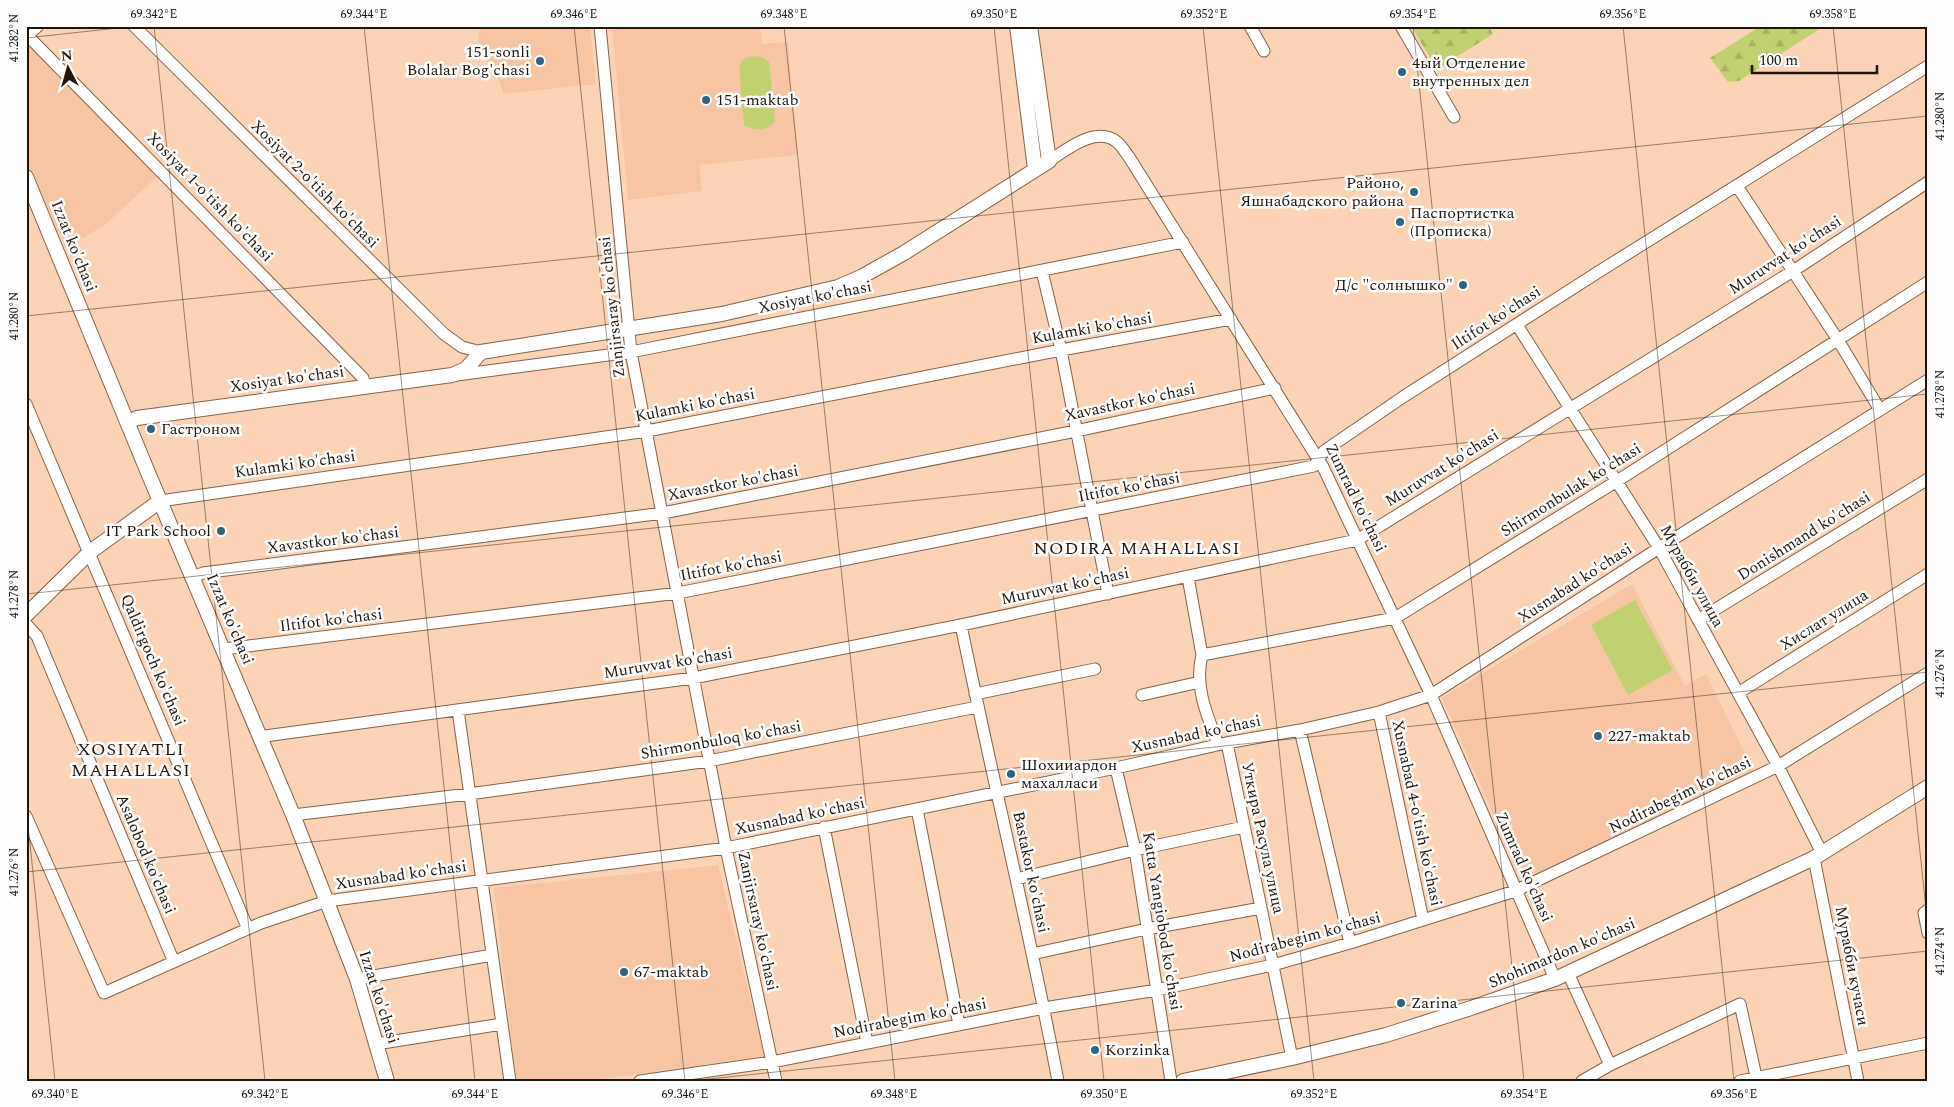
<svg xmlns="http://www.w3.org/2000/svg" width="1954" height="1107" font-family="Spectral,serif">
  <defs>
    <pattern id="forest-firs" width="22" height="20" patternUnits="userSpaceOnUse" patternTransform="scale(1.25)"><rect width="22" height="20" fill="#c1d171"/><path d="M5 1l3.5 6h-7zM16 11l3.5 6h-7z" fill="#a6b360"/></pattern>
  </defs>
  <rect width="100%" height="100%" fill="#fdd3b6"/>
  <path fill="#f6c6a4" d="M480,26h110l6,58 -93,10 -7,-28 -19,-11z
    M612,26h148l2,18 26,-2 10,113 -99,10 3,26 -74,9z
    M28,39l130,137 -53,49 -39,23 -40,-89v-119z
    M1632,584l53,102 21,-12 49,100 -231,109 -82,-185z
    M718,865l46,191 -177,25h-71l-22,-193z"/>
  <path fill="url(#forest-firs)" d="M1411,26h78l4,8 -56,35z
    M1761,26h55l2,4 -79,51 -11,1 -18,-24z"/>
  <path fill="#c1d171" d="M752,56l10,1 7,5 6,60c-11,9 -18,10 -31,3l-5,-60 5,-6z
    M1635,600l38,70 -45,25 -37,-70z"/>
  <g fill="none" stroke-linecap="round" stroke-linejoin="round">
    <defs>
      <path id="minor" d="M134,26l310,308 18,13 19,5
        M600,26l31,326 95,496 50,233
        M1250,26l14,25
        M1401,26l53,91
        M26,34l337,344 2,8
        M26,36l12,-10
        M1049,161c17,-11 47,-36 68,-19 5,4 8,10 12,15l194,310 108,228 124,284
        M1737,186l101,154 42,70
        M1042,271l19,79 47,244
        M1517,325l142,223 119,218 44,87
        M457,375l174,-23 552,-110
        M26,404l222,525
        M160,501l487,-70 414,-81 170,-31
        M192,577l11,-4 460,-60 413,-82 199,-43
        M1188,577l14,78c-8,31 5,60 16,89
        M1698,620l230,-141
        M26,624l11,12 137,326
        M961,625c31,152 68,303 97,456
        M224,649l454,-56 636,-127 10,-15 79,-54 200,-128 325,-203
        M1202,655l193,-37 222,-137 311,-199
        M1738,693l190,-119
        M975,694l120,-25
        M1142,695l58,-13
        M458,710l52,371
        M1379,712l44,208
        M1300,730l50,213
        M261,738l4,-2 428,-58 268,-53 396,-85 436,-269 135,-89
        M1227,743l65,315
        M1116,768l19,82 36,231
        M917,809l42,216
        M293,815l176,-21 240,-33 268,-54
        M26,816l78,177 157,-70 66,-22 399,-53 390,-80 110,-25 74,-13 79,-18 52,-17 228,-147 269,-168
        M824,827l43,216
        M1814,858l44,223
        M1017,879l118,-29 109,-23
        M1928,910l-4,3 4,20
        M1032,954l115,-25 114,-21
        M1568,973l42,92
        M357,979l135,-24
        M376,1044l126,-20
        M640,1081l132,-19 272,-54 113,-18 116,-25 77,-22 165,-52 263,-125 150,-93
        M1582,1081l28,-16 130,-61 17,77
        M1740,1081l188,-38"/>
      <path id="major" d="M1017,26l18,143
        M26,177l123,298 144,340 64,164 30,102
        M127,422l10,-4 315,-43 14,-6 15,-17 241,-38 116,-27 23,-10 43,-24 145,-92 -19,-135
        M26,615l64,-63 70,-51
        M1183,1081l109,-23 94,-23 85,-27 84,-29 259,-121 114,-71"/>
    </defs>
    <use href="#minor" stroke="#856147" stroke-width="13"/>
    <use href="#major" stroke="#856147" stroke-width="16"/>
    <use href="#minor" stroke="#fff" stroke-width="11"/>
    <use href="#major" stroke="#fff" stroke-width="14"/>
  </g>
  <path fill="none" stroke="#23150a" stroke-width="1" stroke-opacity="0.45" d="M154,26l111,1055M364,26l111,1055M574,26l111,1055M784,26l111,1055M994,26l110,1055M1203,26l111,1055M1413,26l111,1055M1623,26l111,1055M1833,26l95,902M26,38l110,-12M26,316l1902,-200M26,594l1902,-200M26,806l29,275M26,872l1902,-200M690,1081l1238,-130"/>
  <g fill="#316381" stroke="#fefefe" stroke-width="2">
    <circle cx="540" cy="61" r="5"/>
    <circle cx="1402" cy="72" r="5"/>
    <circle cx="706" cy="100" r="5"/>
    <circle cx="1414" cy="192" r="5"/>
    <circle cx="1400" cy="222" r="5"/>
    <circle cx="1463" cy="285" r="5"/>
    <circle cx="151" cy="429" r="5"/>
    <circle cx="221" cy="531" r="5"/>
    <circle cx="1598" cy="736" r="5"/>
    <circle cx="1011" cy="774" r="5"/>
    <circle cx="624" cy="972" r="5"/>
    <circle cx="1401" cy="1003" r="5"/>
    <circle cx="1095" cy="1050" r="5"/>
  </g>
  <g text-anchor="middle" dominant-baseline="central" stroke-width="5" stroke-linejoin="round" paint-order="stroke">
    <g font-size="16" fill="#23150a" stroke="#fefefe" text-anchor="start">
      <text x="530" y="52" text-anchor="end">151-sonli<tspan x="530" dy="18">Bolalar Bog'chasi</tspan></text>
      <text x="1412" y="63">4ый Отделение<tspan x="1412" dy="18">внутренных дел</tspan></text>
      <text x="716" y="100">151-maktab</text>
      <text x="1404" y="183" text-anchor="end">Районо,<tspan x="1404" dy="18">Яшнабадского района</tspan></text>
      <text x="1410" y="213">Паспортистка<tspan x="1410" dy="18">(Прописка)</tspan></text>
      <text x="1453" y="285" text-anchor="end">Д/с "солнышко"</text>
      <text x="161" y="429">Гастроном</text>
      <text x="211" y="531" text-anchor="end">IT Park School</text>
      <text x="1608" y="736">227-maktab</text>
      <text x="1021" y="765">Шохииардон<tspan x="1021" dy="18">махалласи</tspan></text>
      <text x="634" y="972">67-maktab</text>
      <text x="1411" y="1003">Zarina</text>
      <text x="1105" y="1050">Korzinka</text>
    </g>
    <g font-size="16" fill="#23150a" stroke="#fefefe">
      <text transform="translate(315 184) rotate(45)">Xosiyat 2-o'tish ko'chasi</text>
      <text transform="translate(210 197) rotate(46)">Xosiyat 1-o'tish ko'chasi</text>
      <text transform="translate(74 246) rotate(68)">Izzat ko'chasi</text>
      <text transform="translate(1785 255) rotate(-33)">Muruvvat ko'chasi</text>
      <text transform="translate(815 297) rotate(-11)">Xosiyat ko'chasi</text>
      <text transform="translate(612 307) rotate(-96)">Zanjirsaray ko'chasi</text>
      <text transform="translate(1496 318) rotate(-33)">Iltifot ko'chasi</text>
      <text transform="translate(1092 328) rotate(-10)">Kulamki ko'chasi</text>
      <text transform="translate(287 379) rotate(-8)">Xosiyat ko'chasi</text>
      <text transform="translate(1130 402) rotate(-12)">Xavastkor ko'chasi</text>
      <text transform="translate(695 405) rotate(-11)">Kulamki ko'chasi</text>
      <text transform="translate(295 464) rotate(-8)">Kulamki ko'chasi</text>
      <text transform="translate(1442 468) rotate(-32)">Muruvvat ko'chasi</text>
      <text transform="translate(733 483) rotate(-11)">Xavastkor ko'chasi</text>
      <text transform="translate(1129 487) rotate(-11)">Iltifot ko'chasi</text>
      <text transform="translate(1571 490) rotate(-32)">Shirmonbulak ko'chasi</text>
      <text transform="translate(1356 498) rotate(64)">Zumrad ko'chasi</text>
      <text transform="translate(1804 536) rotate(-32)">Donishmand ko'chasi</text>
      <text transform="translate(333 540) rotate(-7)">Xavastkor ko'chasi</text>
      <text transform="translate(731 566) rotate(-11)">Iltifot ko'chasi</text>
      <text transform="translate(1692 576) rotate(61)">Мурабби улица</text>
      <text transform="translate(1575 583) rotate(-33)">Xusnabad ko'chasi</text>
      <text transform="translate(1065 586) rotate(-12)">Muruvvat ko'chasi</text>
      <text transform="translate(230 619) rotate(67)">Izzat ko'chasi</text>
      <text transform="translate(331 620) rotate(-7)">Iltifot ko'chasi</text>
      <text transform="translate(1824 620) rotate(-32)">Хислат улица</text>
      <text transform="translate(153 660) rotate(67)">Qaldirgoch ko'chasi</text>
      <text transform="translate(668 663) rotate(-9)">Muruvvat ko'chasi</text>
      <text transform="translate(1196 734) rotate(-12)">Xusnabad ko'chasi</text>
      <text transform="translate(721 740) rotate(-10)">Shirmonbuloq ko'chasi</text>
      <text transform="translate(1680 795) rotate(-26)">Nodirabegim ko'chasi</text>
      <text transform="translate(1417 813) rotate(78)">Xusnabad 4-o'tish ko'chasi</text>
      <text transform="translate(800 816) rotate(-12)">Xusnabad ko'chasi</text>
      <text transform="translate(1263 838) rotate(78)">Уткира Расула улица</text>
      <text transform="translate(146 854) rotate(67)">Asalobod ko'chasi</text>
      <text transform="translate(1524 867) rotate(66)">Zumrad ko'chasi</text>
      <text transform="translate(1031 872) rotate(78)">Bastakor ko'chasi</text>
      <text transform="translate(401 875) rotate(-8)">Xusnabad ko'chasi</text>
      <text transform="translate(758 921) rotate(78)">Zanjirsaray ko'chasi</text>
      <text transform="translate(1162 921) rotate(81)">Katta Yangiobod ko'chasi</text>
      <text transform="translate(1305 937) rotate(-15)">Nodirabegim ko'chasi</text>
      <text transform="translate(1562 953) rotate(-23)">Shohimardon ko'chasi</text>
      <text transform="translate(1852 966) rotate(79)">Мурабби кучаси</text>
      <text transform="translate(379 997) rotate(72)">Izzat ko'chasi</text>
      <text transform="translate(910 1018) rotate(-11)">Nodirabegim ko'chasi</text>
    </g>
    <g font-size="18" letter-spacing="1" fill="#23150a" stroke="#fefefe">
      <text x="1137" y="548">NODIRA MAHALLASI</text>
      <text x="131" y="749">XOSIYATLI<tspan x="131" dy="21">MAHALLASI</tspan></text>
    </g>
  </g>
  <rect width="1954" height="1107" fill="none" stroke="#fefefe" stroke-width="55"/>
  <g transform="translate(68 68) rotate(354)" stroke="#fefefe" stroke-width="4" paint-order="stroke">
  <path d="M0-4L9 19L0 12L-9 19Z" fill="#23150a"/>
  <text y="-8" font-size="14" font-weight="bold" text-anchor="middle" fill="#23150a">N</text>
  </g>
  <path d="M1752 65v8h125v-8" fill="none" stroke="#23150a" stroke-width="2.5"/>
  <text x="1759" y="65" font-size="15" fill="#23150a" stroke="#fefefe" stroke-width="4" paint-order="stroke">100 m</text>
  <rect x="28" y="28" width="1898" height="1052" fill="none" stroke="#23150a" stroke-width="2"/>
  <g font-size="12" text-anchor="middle" fill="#23150a">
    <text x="154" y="18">69.342°E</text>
    <text x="364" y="18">69.344°E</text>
    <text x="574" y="18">69.346°E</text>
    <text x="784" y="18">69.348°E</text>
    <text x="994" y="18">69.350°E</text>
    <text x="1204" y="18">69.352°E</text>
    <text x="1413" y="18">69.354°E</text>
    <text x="1623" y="18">69.356°E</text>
    <text x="1833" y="18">69.358°E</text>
    <text transform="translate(14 38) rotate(-90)" y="4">41.282°N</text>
    <text transform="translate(1940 116) rotate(-90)" y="4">41.280°N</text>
    <text transform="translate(14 316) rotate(-90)" y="4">41.280°N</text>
    <text transform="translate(1940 394) rotate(-90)" y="4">41.278°N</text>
    <text transform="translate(14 594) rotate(-90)" y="4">41.278°N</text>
    <text transform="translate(1940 673) rotate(-90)" y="4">41.276°N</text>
    <text transform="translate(14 872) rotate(-90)" y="4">41.276°N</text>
    <text transform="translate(1940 951) rotate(-90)" y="4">41.274°N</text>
    <text x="55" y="1098">69.340°E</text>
    <text x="265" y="1098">69.342°E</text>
    <text x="475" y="1098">69.344°E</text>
    <text x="685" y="1098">69.346°E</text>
    <text x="894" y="1098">69.348°E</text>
    <text x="1104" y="1098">69.350°E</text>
    <text x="1314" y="1098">69.352°E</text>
    <text x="1524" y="1098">69.354°E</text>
    <text x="1734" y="1098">69.356°E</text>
  </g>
</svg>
